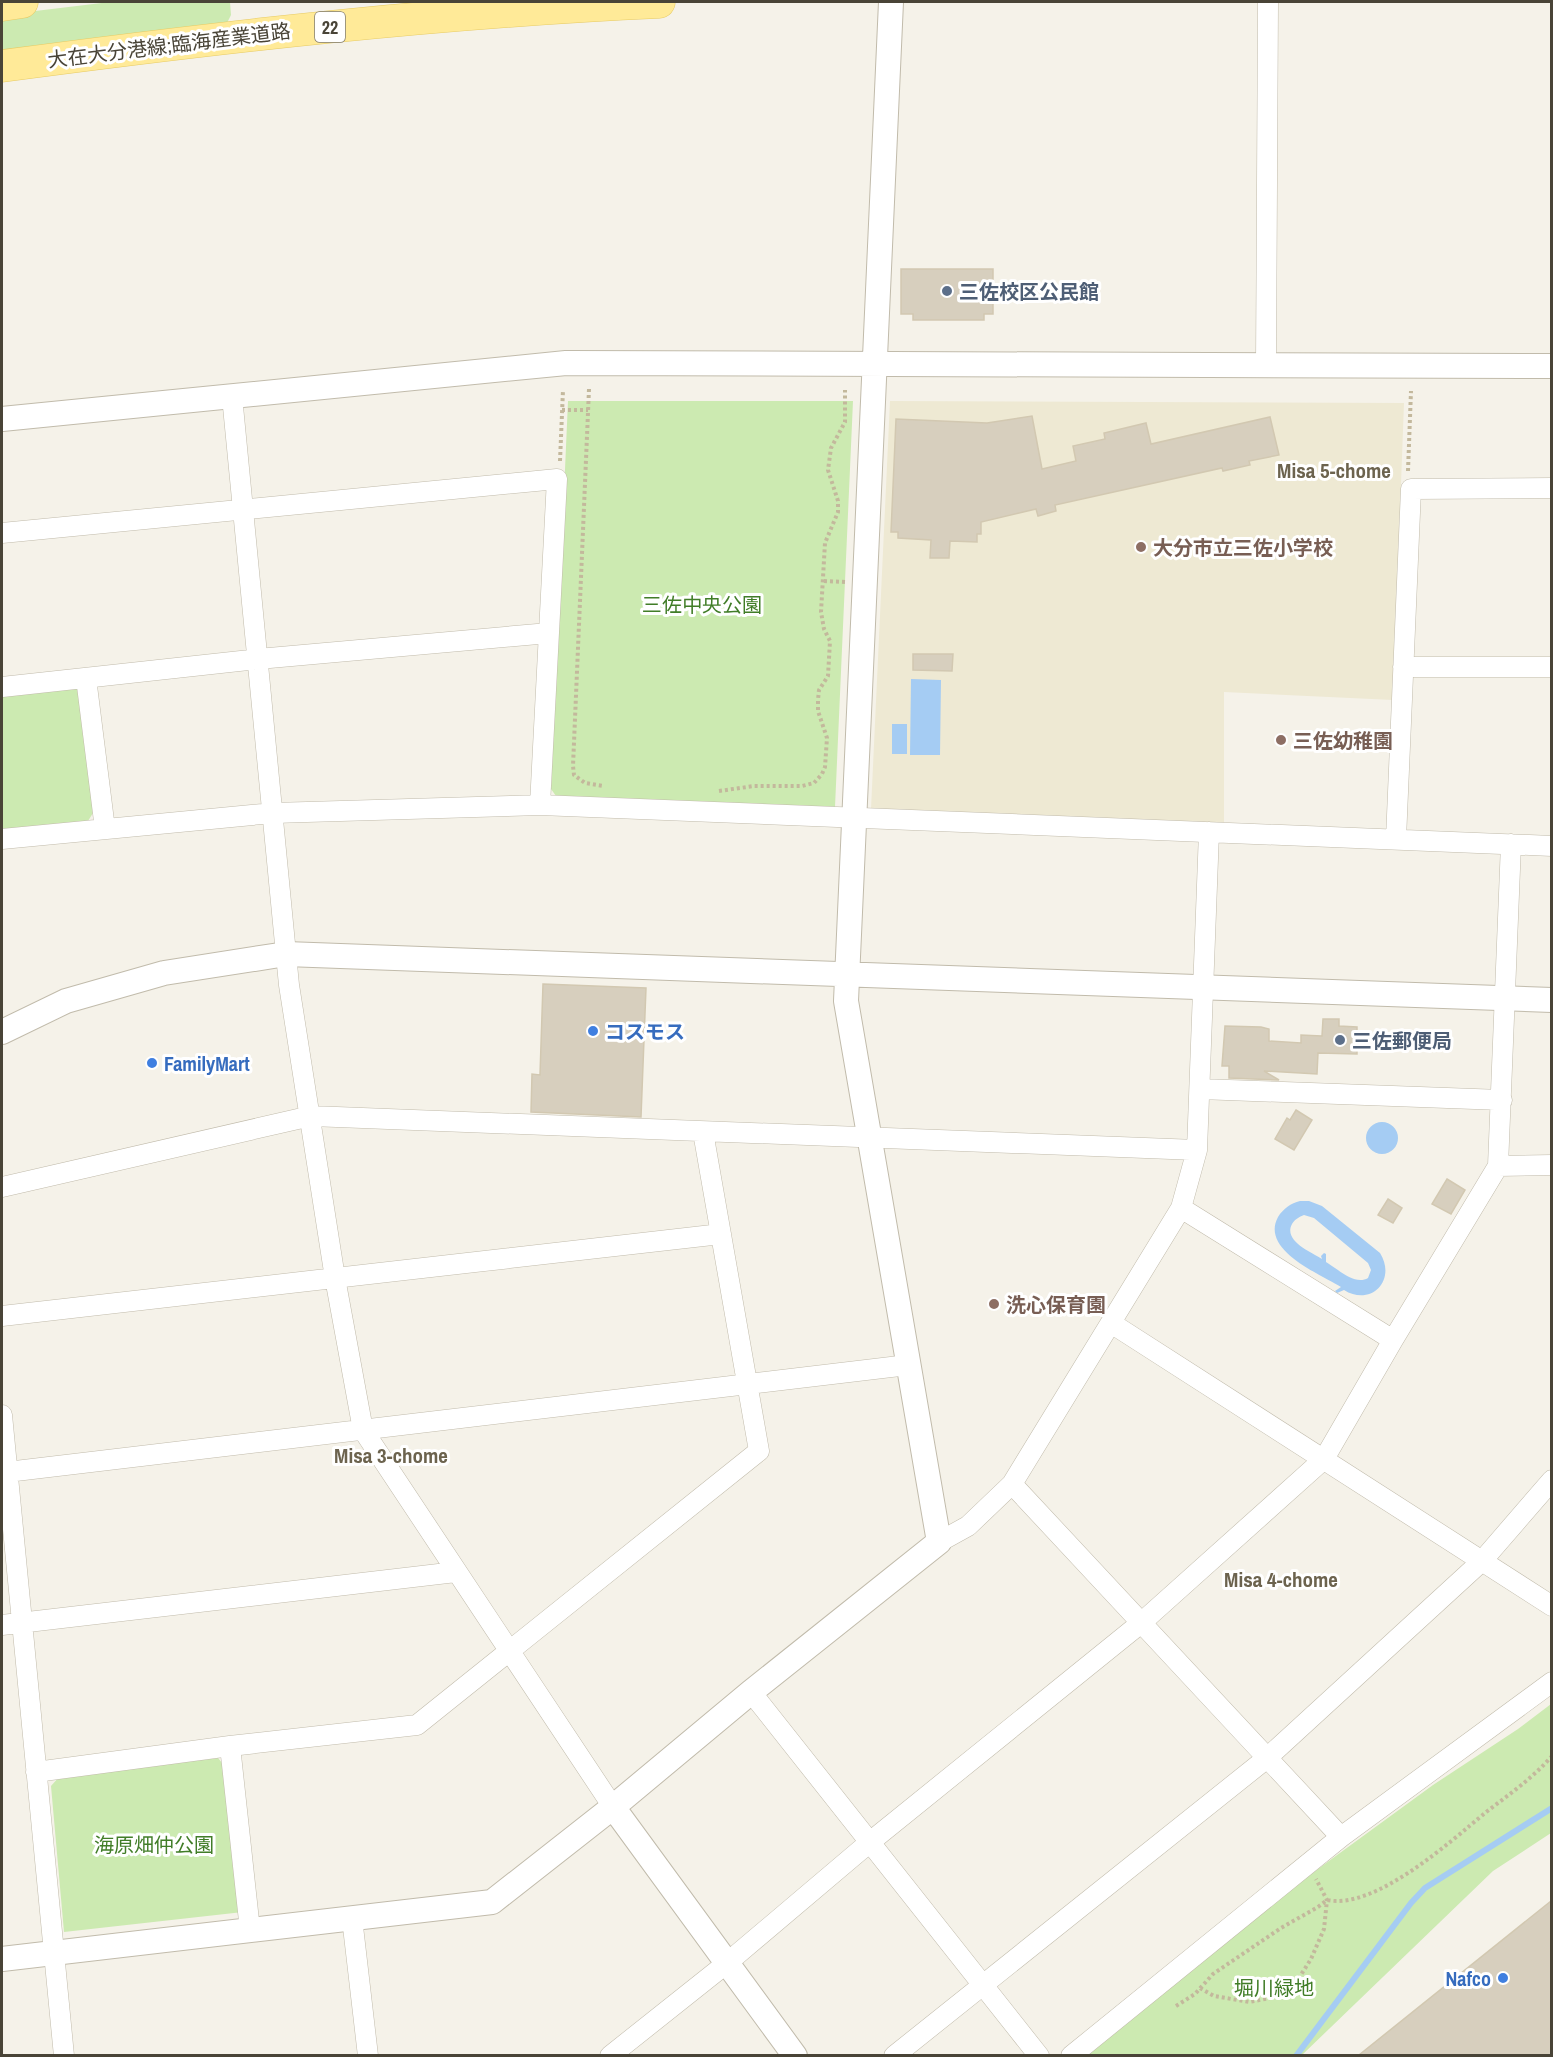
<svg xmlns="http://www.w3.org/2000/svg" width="1553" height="2057" font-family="'Archivo Narrow','Noto Sans JP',sans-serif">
  <rect width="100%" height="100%" fill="#f5f2e9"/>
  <path fill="#eee9d3" d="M890,401l514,2 -11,297 -169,-8v131l-353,-14z"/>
  <path fill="#cceab1" d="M110,2h120l1,13 -4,8 -225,28v-36z
    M568,401h285l-18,406 -279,-11 -5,-7z
    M75,686l7,8 11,119 -5,8 -86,9v-137z
    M1551,1704v129l-58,38 -191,184 -224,1 203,-160 152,-111 85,-56z
    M218,1758l5,6 20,148 -179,20 -13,-146 8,-9z"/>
  <path fill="#a5ccf3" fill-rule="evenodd" d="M911,679l30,1 -1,75h-30z
    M892,724h15v30h-15z
    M1366 1138a16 16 0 1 1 32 0a16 16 0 1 1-32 0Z
    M1300,1201h9l13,5 58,47c17,27 -9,54 -36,37l-7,3 -2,-2 6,-4c-21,-13 -81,-37 -63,-70 5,-8 13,-14 22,-16zM1304,1215l10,3 54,45 3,7 -3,8c-13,8 -30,-9 -42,-16v-8l-2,-1 -3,3 1,3c-11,-7 -39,-18 -30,-35 3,-5 7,-7 12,-9z"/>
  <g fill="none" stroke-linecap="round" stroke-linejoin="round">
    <path stroke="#a5ccf3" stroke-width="6" d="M1296,2056l115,-153 14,-15 127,-80"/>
  </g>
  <path fill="#d7cfbe" stroke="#d2c8b1" stroke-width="1.5" d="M901,269h92v45h-9v6h-71v-6h-12z
    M1032,416l10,53 34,-8 -3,-15 32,-7 -1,-6 42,-10 5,21 119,-27 9,38 -30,6 1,4 -27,6 -1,-3 -167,37 1,6 -18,5 -2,-7 -55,13v12h-4v8l-27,-1 -1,17h-19l1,-18 -33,-2v-6h-7l5,-113 91,4z
    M913,654h40l-1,17 -39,-1z
    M543,984l103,4 -5,129 -110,-5 1,-38 8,1z
    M1323,1019h16v7l18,1v27l-39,-1 -1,21 -53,-3 15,9 -50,-2v-12h-7l3,-40 36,1 8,2v12l32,2v-8l21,1z
    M1296,1110l16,10 -18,30 -19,-11 12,-21 3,2z
    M1447,1179l18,11 -14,24 -19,-10z
    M1388,1199l14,9 -9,15 -15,-8z
    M1551,1901v154h-192z"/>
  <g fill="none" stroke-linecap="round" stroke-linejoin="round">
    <defs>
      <path id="minor" d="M1266,365l2,-363
        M232,396l57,589 46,293 28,152 250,377
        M2,533l555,-54 -17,326
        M1403,667h149
        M86,678l19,151
        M2,687l256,-28 291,-26
        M2,839l271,-26 267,-8 1012,41
        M1396,839l15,-350 141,-1
        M1511,844l-13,322 54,-1
        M1200,1089l302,11
        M2,1187l309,-71 886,34
        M1181,1208l212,132
        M2,1316l719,-82
        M1111,1323l441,283
        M2,1415l62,641
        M7,1472l901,-107
        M1012,1484l329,353
        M939,1542l29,-16 44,-42 169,-276 16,-58 12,-318
        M2,1625l454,-53
        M751,1692l288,364
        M230,1746l20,184
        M36,1772l194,-26 187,-21 342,-274 -56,-319
        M352,1918l16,138
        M610,2056l117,-93 143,-121 271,-219 183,-164 69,-119 105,-174
        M894,2056l373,-298 215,-197 70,-81
        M1071,2056l270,-219 211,-155"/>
      <path id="tertiary" d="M2,419l564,-56 986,3
        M2,1032l64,-31 98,-28 122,-19 1266,46
        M613,1807l182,249
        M2,1959l490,-57 121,-95 138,-115 188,-150 -93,-541 45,-999"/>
      <path id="primary" d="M2,5l20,-3
        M2,66c218,-29 437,-54 657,-64"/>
    </defs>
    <use href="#minor" stroke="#c1bbab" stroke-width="21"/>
    <use href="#tertiary" stroke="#c1bbab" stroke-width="26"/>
    <use href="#primary" stroke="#e7cb65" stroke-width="33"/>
    <path stroke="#c3b89c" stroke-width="4" stroke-dasharray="3 3" stroke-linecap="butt" d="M589,389l-16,377 1,9 11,8 19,3
      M562,410h26
      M560,461l3,-71
      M1408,471l3,-80
      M824,581l21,1
      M719,791l35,-5h48l12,-3 8,-9 3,-7 2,-29 -9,-27v-11l1,-10 9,-14 2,-35 -6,-12 -3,-17 4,-69 13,-31v-11l-10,-31 3,-22 14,-26v-32
      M1200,1988l14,8 35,6 21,-4 20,-10 7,-7 14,-22 13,-30 3,-29 -11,-21
      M1176,2006l19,-12 18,-20 68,-46 37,-21 9,-7c48,10 123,-58 158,-87 23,-18 47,-34 67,-57"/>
    <use href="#minor" stroke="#fff" stroke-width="20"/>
    <use href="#tertiary" stroke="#fff" stroke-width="24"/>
    <use href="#primary" stroke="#ffea98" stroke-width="32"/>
  </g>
  <g fill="#5c6f8a" stroke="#fff" stroke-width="2">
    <circle cx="947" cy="291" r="6"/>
    <circle cx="1340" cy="1040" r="6"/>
  </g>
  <g fill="#8d6e63" stroke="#fff" stroke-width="2">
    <circle cx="1141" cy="547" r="6"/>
    <circle cx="1281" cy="740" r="6"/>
    <circle cx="994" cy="1304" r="6"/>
  </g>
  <g fill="#3f7fe0" stroke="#fff" stroke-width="2">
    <circle cx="593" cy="1031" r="6"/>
    <circle cx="152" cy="1063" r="6"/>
    <circle cx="1503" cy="1978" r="6"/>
  </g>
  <g text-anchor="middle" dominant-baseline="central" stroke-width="6" stroke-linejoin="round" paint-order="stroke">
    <rect fill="#fff" stroke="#807c73" stroke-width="1.5" x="315" y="12" width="30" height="30" rx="4.5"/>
    <g font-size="18" font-weight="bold" fill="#494437">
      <text x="330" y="27">22</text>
    </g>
    <g font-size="20" fill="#494437" stroke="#fff">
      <text transform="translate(169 45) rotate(-7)">大在大分港線;臨海産業道路</text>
    </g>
    <g font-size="20" font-weight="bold" fill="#4e5e75" stroke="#fff" text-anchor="start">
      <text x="959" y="291">三佐校区公民館</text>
      <text x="1352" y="1040">三佐郵便局</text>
    </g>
    <g font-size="20" font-weight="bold" fill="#785e54" stroke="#fff" text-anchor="start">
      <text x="1153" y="547">大分市立三佐小学校</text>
      <text x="1293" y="740">三佐幼稚園</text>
      <text x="1006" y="1304">洗心保育園</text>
    </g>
    <g font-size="20" fill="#417d28" stroke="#fff">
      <text x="702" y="604">三佐中央公園</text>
      <text x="154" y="1844">海原畑仲公園</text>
      <text x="1274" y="1987">堀川緑地</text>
    </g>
    <g font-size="20" font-weight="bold" fill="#366cbe" stroke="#fff" text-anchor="start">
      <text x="605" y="1031">コスモス</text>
      <text x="164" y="1063">FamilyMart</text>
      <text x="1491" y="1978" text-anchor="end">Nafco</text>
    </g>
    <g font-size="21" font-weight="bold" fill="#6c634e" stroke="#fff">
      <text x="1334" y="470">Misa 5-chome</text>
      <text x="391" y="1455">Misa 3-chome</text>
      <text x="1281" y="1579">Misa 4-chome</text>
    </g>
  </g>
  <rect width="1553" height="2057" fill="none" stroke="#494437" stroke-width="6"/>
</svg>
